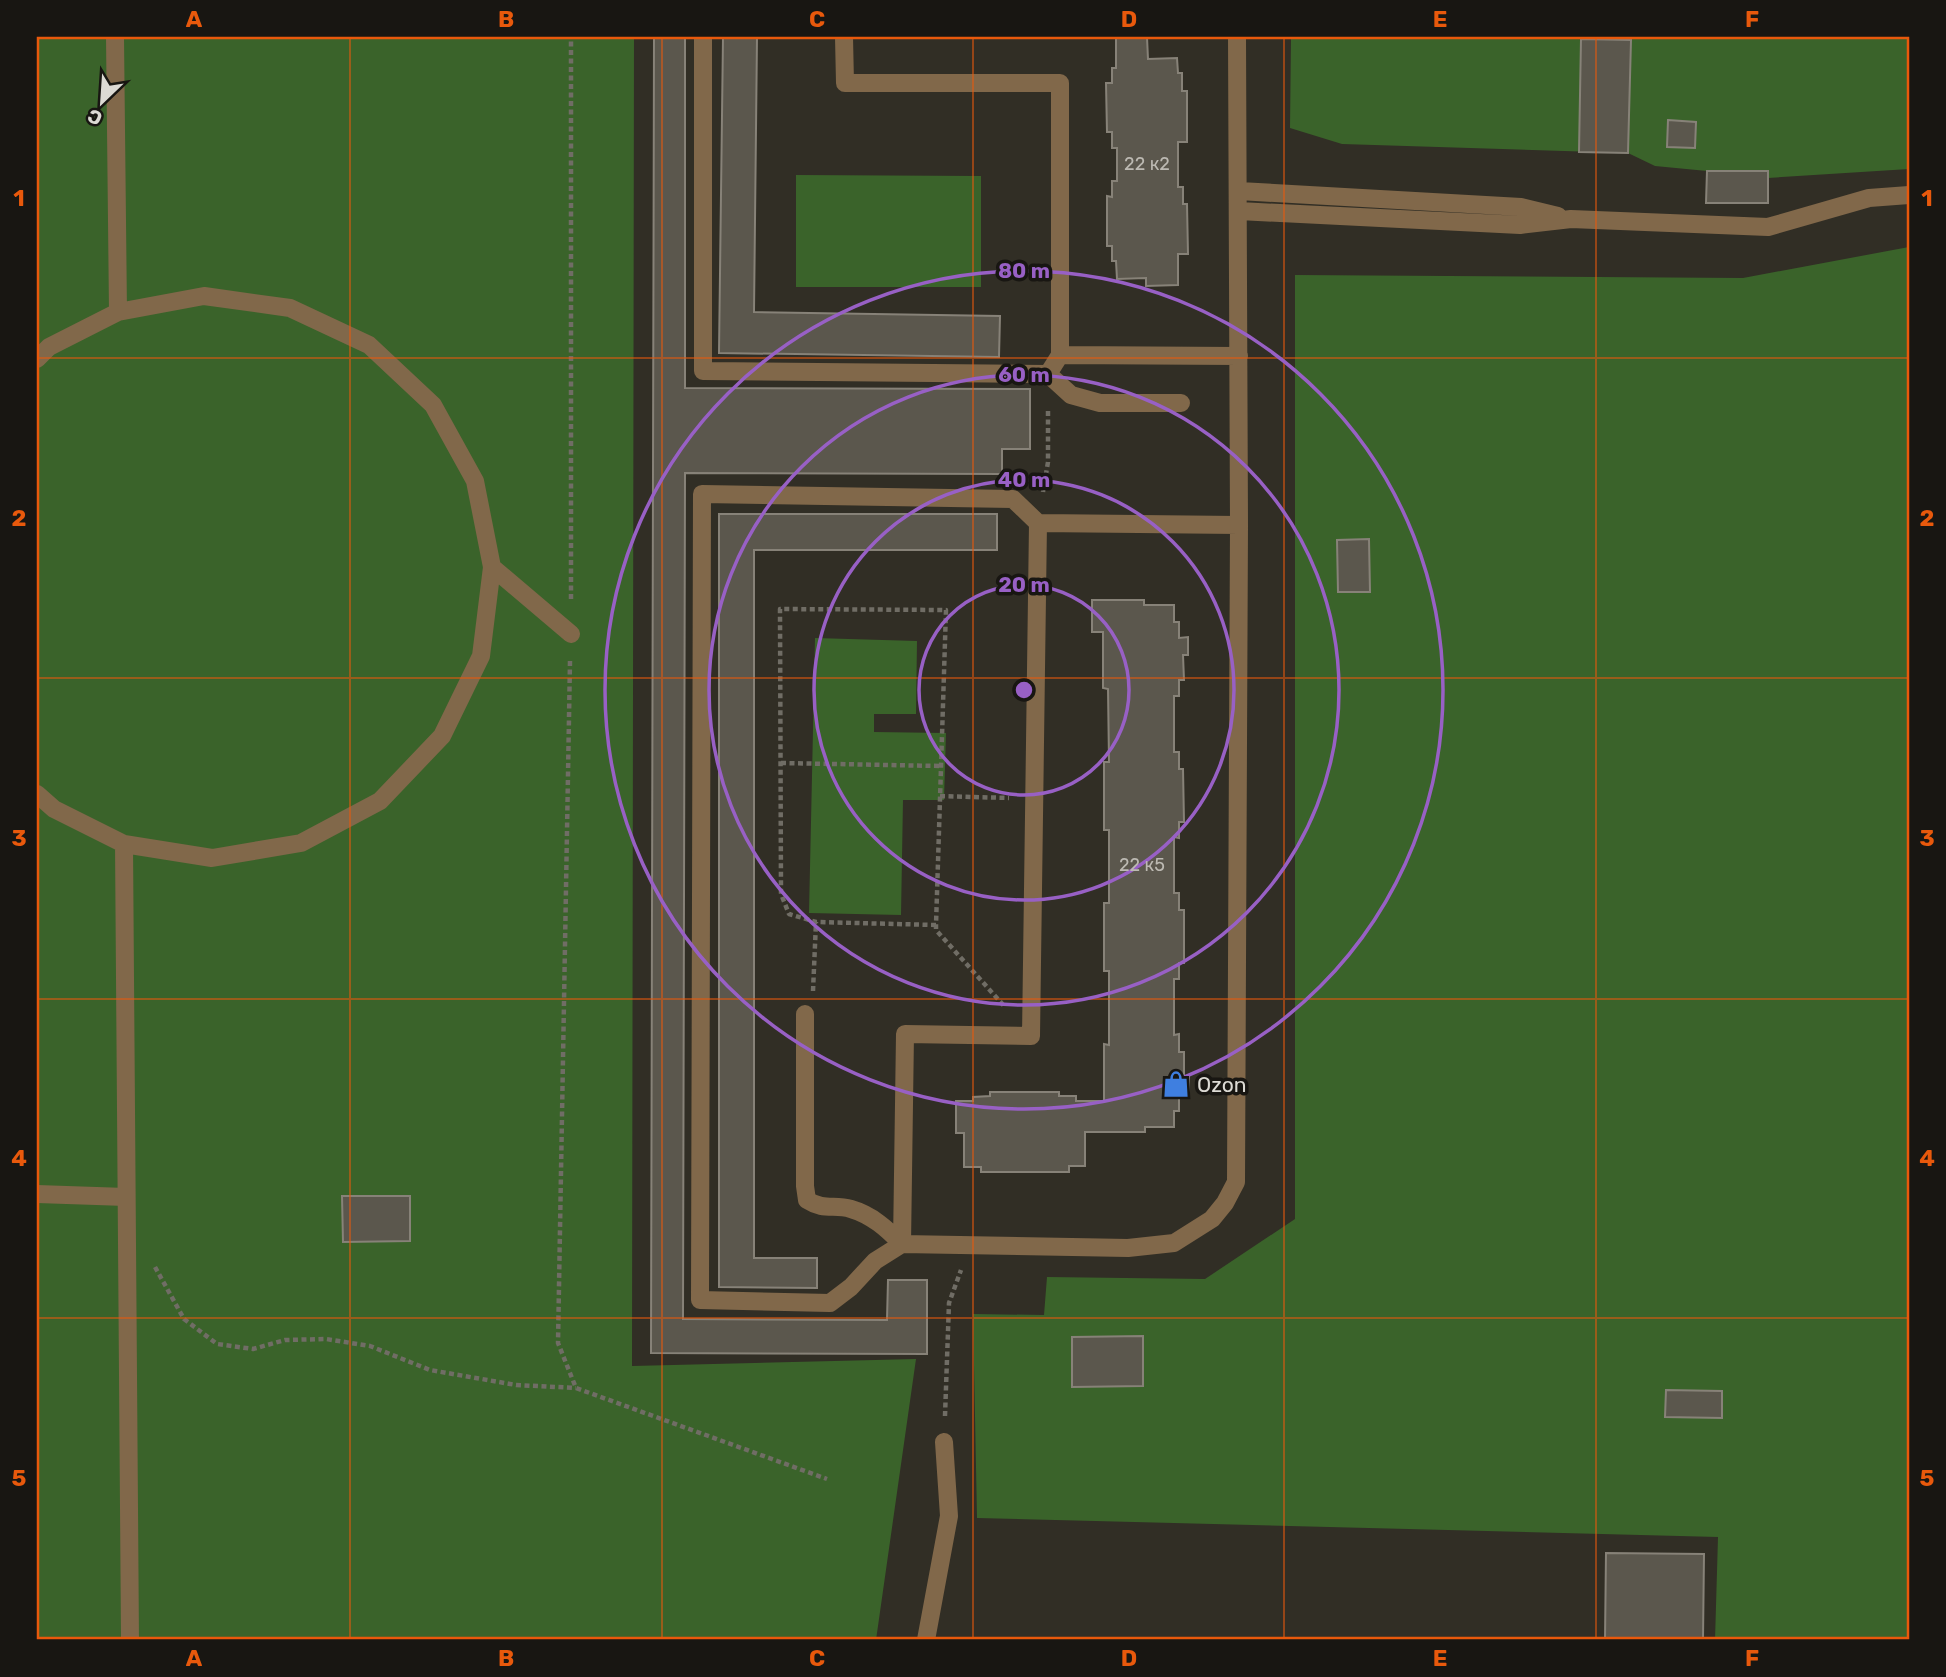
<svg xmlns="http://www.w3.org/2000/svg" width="1946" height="1677" font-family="Rubik,sans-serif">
  <rect width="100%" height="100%" fill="#312e25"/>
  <path fill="#3a632a" d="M37,37h597l-2,1329 284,-7 -40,281h-839z
    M1291,37h618v132l-141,9v-7h-61l-52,-5 -27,-13 -286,-9 -52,-16z
    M796,175l185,1v111h-185z
    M1909,247v1393h-194l3,-103 -741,-19 -4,-204 71,1 3,-38 158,2 90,-60v-944l448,3z
    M815,638l102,3 -1,73h-42v18l72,1 -2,67h-41l-2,115 -92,-2z"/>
  <path fill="#5b574d" stroke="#878278" stroke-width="2" d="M654,37h31v351l345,1v60h-28v25l-317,-1 -2,846 204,1 1,-40h39v74l-276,-1z
    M723,37h34l-3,275 246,4 -1,41 -280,-4z
    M1068,37h79l1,22 29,-1 1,15h4v18h5v51h-9v45h5v17h4l1,50h-10v31l-32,1v-8l-29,1 -1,-18h-4v-15h-5v-50l5,1v-16h5v-33h-5v-16h-5l-1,-49h6v-15h4v-30z
    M1581,39l50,1 -3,113 -49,-1z
    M1668,120l28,2 -1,26 -28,-1z
    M1707,171h61v32h-62z
    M719,514h278v36h-243v708h63v30l-98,-1z
    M1369,539l1,53h-32l-1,-52z
    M1092,600h52v5h30v17h5v16l9,-1v18h-5l1,25h-5v16h-5v56h5v17h4l1,53h-5v16l-5,-1v56h5v17h5v53h-5v16h-5v56l5,-1v18h5v25h5v18h-10v16h-5v16h-29v5h-60v34h-16v6h-88v-5h-17v-34h-8v-32h17v-4l17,-1v-4h69v4h17v5h28v-57l5,1v-74h-5v-68h5v-73h-5v-68h5l-1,-73 -5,-1v-56h-11z
    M342,1196h68v45l-67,1z
    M1143,1336v50l-71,1v-50z
    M1666,1390l56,1v27l-57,-1z
    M1606,1553l98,1 -1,86h-98z"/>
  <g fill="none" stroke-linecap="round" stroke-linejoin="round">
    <path stroke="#706d65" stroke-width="4.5" stroke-dasharray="5 3.5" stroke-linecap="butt" d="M1043,492l5,-30v-52
      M571,599v-562
      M570,661l-12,682 18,45 251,91
      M781,763l160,3
      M940,796l69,2
      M936,925l-120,-3 -27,-8 -8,-20 -1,-285 166,1 -10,315v5l69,77
      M813,991l3,-69
      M155,1267l29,52 33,25 36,5 32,-9 41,-1 44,7 60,24 86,15 60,3
      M945,1416l4,-113 12,-33"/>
    <path stroke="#81684a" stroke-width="18" d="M115,37l3,275
      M703,37v334l345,3 12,-19
      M844,37l1,46h215v272l179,1
      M1237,37l2,488 -3,657 -11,21 -13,16 -38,24 -46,5 -226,-4 -27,17 -24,26 -21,16 -130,-3 2,-806 311,5 25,24 201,2
      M1239,191l282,16 37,9
      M1239,211l281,14 51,-6 197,8 101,-29 40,-3
      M37,359l12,-12 69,-35 86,-16 86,12 79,37 64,60 42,76 17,86 -11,89 -39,80 -62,65 -79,42 -89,15 -88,-14 -70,-35 -17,-15
      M1048,374l23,21 29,8h81
      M492,567l79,67
      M124,844l6,796
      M805,1014v172l2,14c17,11 27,4 44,9 21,6 36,20 51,35
      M37,1194l89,3
      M902,1244l3,-210 126,2 7,-513
      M926,1640l23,-124 -5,-74"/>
  </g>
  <path fill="none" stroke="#e8590c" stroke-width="2" stroke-opacity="0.55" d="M350,37v1603M662,37v1603M973,37v1603M1284,37v1603M1596,37v1603M37,358h1872M37,678h1872M37,999h1872M37,1318h1872"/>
  <g fill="none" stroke="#9860c5" stroke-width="3.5">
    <circle cx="1024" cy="690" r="105"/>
    <circle cx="1024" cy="690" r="210"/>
    <circle cx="1024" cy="690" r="315"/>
    <circle cx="1024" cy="690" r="419"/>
  </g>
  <defs>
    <symbol id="shop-bare" viewBox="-9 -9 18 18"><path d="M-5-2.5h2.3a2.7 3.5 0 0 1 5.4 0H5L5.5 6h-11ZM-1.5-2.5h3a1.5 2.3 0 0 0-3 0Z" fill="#3f7fe0" stroke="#181612" stroke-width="2.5" paint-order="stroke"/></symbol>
  </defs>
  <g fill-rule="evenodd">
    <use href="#shop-bare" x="1157" y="1065" width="38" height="38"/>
  </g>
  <g text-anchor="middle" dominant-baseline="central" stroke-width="7" stroke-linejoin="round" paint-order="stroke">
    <g font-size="18" fill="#bcb9b2">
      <text x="1147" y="164">22 к2</text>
      <text x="1142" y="865">22 к5</text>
    </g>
    <g font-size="21" fill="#dcdad4" stroke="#181612" text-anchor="start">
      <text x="1197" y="1084">Ozon</text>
    </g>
  </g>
  <circle cx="1024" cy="690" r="10" fill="#9860c5" stroke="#181612" stroke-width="3.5"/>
  <g font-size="21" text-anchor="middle" font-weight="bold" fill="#9860c5" stroke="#181612" stroke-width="7" stroke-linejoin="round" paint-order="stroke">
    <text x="1024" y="278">80 m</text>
    <text x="1024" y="382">60 m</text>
    <text x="1024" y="487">40 m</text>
    <text x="1024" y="592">20 m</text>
  </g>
  <rect width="1946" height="1677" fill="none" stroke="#181612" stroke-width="77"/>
  <g transform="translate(102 102) rotate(205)" stroke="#181612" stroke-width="5" paint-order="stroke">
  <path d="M0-5L12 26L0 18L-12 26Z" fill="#dcdad4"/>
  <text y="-10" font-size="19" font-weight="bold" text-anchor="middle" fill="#dcdad4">С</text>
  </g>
  <rect x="38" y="38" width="1870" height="1600" fill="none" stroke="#e8590c" stroke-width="2.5"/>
  <g font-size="23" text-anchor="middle" font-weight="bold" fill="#e8590c">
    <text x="194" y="27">A</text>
    <text x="506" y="27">B</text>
    <text x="817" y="27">C</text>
    <text x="1129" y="27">D</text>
    <text x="1440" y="27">E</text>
    <text x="1752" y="27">F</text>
    <text x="19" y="206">1</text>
    <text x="1927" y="206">1</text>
    <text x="19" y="526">2</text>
    <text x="1927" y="526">2</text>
    <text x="19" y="846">3</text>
    <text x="1927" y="846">3</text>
    <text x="19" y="1166">4</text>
    <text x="1927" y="1166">4</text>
    <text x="19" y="1486">5</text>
    <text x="1927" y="1486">5</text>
    <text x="194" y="1666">A</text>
    <text x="506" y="1666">B</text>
    <text x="817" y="1666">C</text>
    <text x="1129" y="1666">D</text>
    <text x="1440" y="1666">E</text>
    <text x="1752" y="1666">F</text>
  </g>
</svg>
